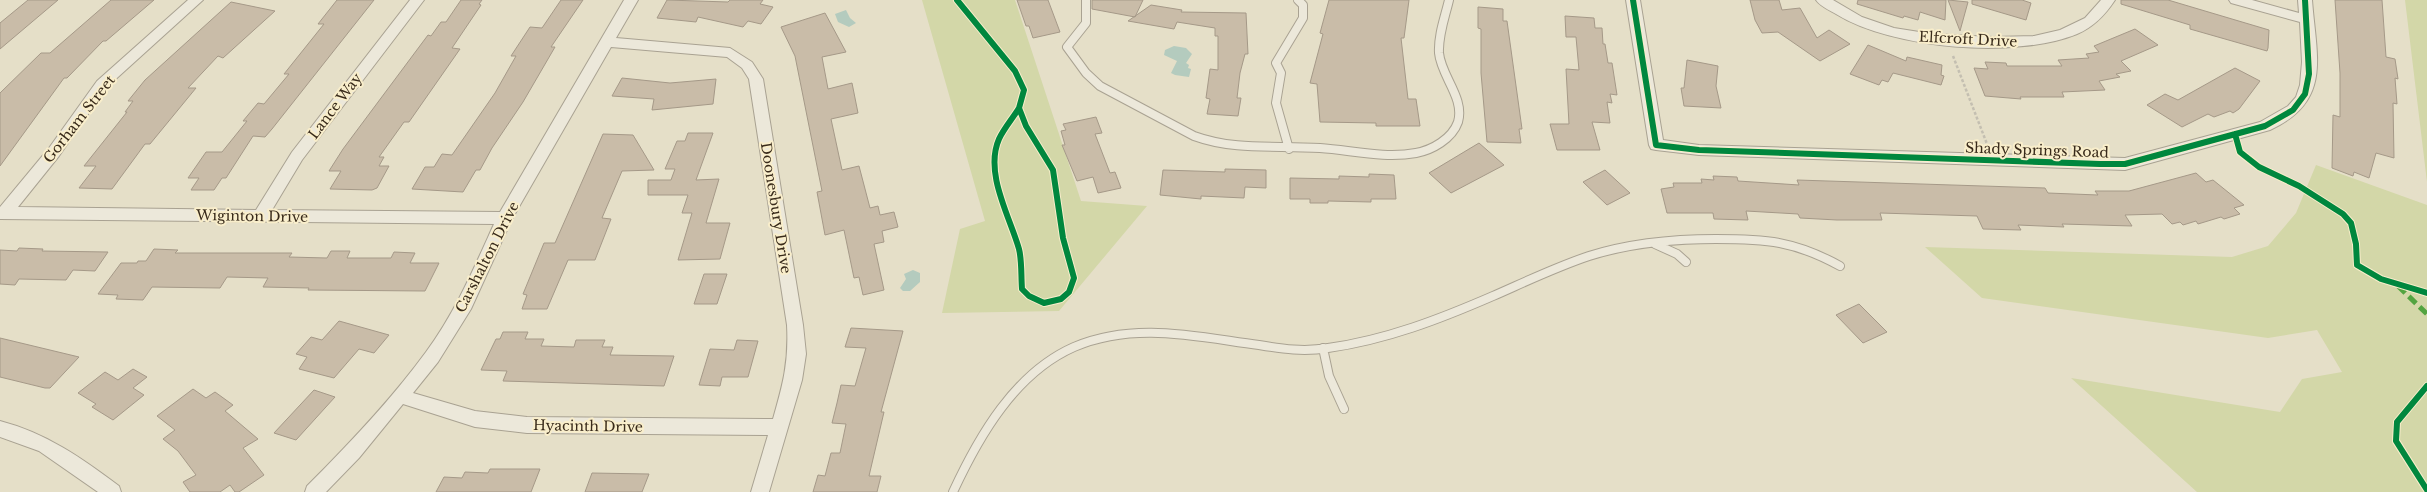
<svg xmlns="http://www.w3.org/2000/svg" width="2427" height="492" font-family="'Libre Baskerville',serif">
  <rect width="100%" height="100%" fill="#e5dfc8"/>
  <path fill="#d3d7a8" d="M922,0h93l66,201 66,5 -88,105 -117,2 18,-84 25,-8z
    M2405,0h22v182z
    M2316,165l111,40v287h-230l-126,-114 209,34 22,-33 40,-7 -25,-42 -49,8 -286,-40 -57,-51 307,10 36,-11 28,-33z"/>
  <path fill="#b4cbbe" d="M846,10l4,8 6,5 -7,4 -11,-5 -3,-8z
    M1174,46l12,2 6,6 -6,9 3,2 -1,3 3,1 -2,8 -14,-2 -4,-2 6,-12 -13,-6 1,-5z
    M913,270l7,3v9l-10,9h-7l-3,-3 6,-9 -2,-5z"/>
  <path fill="#c9bca8" stroke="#a59988" d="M28,0h30l-58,49v-26z
    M111,0h43l-48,41h-3l-36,37h-3l-64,88v-73l41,-40h9z
    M337,0h37l-102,129 -7,8 -12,-1 -27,42h-4l-8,12h-23l8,-12h-11l18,-26h16l25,-31h-4l15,-18 6,1 25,-30h-5l40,-50h-6z
    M461,0h21l-3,4 2,1 -29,43 8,1 -51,73h-5l-25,35h5l-5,9h10l-12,22 -5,2 -42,-1 11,-18h-12l14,-22 85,-114 3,1 10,-14h5z
    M561,0h22l-32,47h4l-32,55 -31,46 -12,22h-4l-13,22 -51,-3 13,-22h9l8,-13 10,1 43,-62 21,-37h-5l19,-29 12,1z
    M667,0l61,2 2,-2h33l-3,4 13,3 -12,17 -13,-3 -5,6 -45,-10 -2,5 -39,-4z
    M1017,0h31l12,32 -27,6 -4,-12h-3z
    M1092,0h51l-8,17 -43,-8z
    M1329,0h80l-5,38h-3l7,61h8l4,27h-44v-3l-56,-1 -3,-38 -7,-1 13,-49 -3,-1z
    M1750,0h29l3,10 18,-2 17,30 12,-8 21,14 -30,17 -42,-29 -16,1 -7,-13z
    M1858,0h88l-1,20 -25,-8 -2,8 -14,-4 -1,2 -46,-14z
    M1948,0l20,2 -8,29z
    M1972,0h50l9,3 -5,17 -54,-16z
    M2121,0h47l101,30 -1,18 -1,3 -77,-22v-4l-69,-21z
    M2335,0h47l4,57 9,2 3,20 -3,-1 2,26 -4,-1 1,55 -18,-5 -7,25 -15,-6 -1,4 -21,-8 1,-53 7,2v-44z
    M231,2l44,9 -52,47 -5,-2 -30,32h8l-46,56h-5l-33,45 -33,-1 17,-22h-12l43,-54h-2l8,-11h-5l17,-21z
    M1151,5l31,5 -1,2 65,1 2,41h-3l-5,19 -3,25h4l-3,18 -31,-2 3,-15 -4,-1 4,-29 8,1v-34h-3v-8l-38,-6 -3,7 -46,-8z
    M1478,7l25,2v12h4l15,108h-3l2,14 -34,-1 -6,-69v-44l-3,-1z
    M825,13l21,39 -24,5 6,32 24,-6 6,30 -27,6 11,51 17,-4 11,42 8,-2 2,9 14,-3 4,15 -16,4 2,11 -10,2 10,46 -21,5 -4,-18 -5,1 -10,-48 -19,5 -8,-43 5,-1 -27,-135 -14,-29z
    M1565,16l29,2 1,10h7l1,16h2l3,19h4l5,32 -7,-1 2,9 -5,-1 3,21 -18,-1 8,28h-43l-7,-26h19l-3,-55 13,1 -3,-33h-10z
    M2135,29l23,16 -37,16 10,10 -15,3 4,3 -21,4 6,9 -43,2 2,5h-44l1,2 -36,-3 -11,-28 14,1 -3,-7 21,1 1,3h55l-4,-6 31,-2 -3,-4 13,-2 -5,-6z
    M1868,45l38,16 1,-4 35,8 -1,10 3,1 -3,9 -48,-12 -5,9 -6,-2 -3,5 -29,-11z
    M1687,60l31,6 -2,20 5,22 -37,-2 -3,-18h3z
    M2235,68l25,13 -21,28 -6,4 -3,-2 -16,6 -6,-3 -26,13 -35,-22 18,-11 13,6z
    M622,78l48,5 46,-4 -3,25 -61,6 2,-11 -42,-3z
    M1096,117l6,16 -7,1 15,39 5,-1 6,16 -23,5 -5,-16 -16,4 -15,-36h3l-4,-14 5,-1 -3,-6z
    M688,133h25l-17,47 23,-1 -13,44h24l-10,36 -42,1 14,-47h-10l6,-18h-40v-15h23l4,-11h-10l12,-28h8z
    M603,134l30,1 21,35 -32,1 -20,47 9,1 -16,41h-27l-21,49h-25l5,-14 -4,-1 21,-51h11z
    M1479,143l25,22 -53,28 -22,-20z
    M1225,169l41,1v18l-21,-1 -1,11 -43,-2v3l-41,-4 3,-25 62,2z
    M1605,170l25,23 -23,12 -24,-23z
    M2196,173l10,9 7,-2 31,25 -10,3 6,6 -16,5 -3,-2 -23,7 -2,-3 -13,4 -3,-3 -8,2 -10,-10 -37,1 7,11 -70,-2 2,3 -46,-2 3,5 -38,-1 -6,-13 -97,-3 2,7h-45l-37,-2 -2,-4 -52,-3 2,9 -34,-1 -1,-6h-46l-6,-24 13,-2 -1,-4h29l-1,-4 13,1 -1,-4 24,1 1,4 61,4 -2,-5 248,8 3,5 50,2 -3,-4h34z
    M1369,174l25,1 2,24h-25v3l-43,-1v2h-18v-4h-20v-21l49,1v-3l30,1z
    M19,248l24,1 -1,2 66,1 -13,19 -22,-1 -7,10 -47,-1 -4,6 -15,-1v-34l17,1z
    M154,249l24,1 -3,3h117l-3,4 38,1 4,-7h19l-3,7h44l3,-6 21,1 -5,10h29l-14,28 -117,-1 1,-2 -46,-1 5,-9 -41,-1 -7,11 -68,-1 -9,13 -27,-1 2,-4 -20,-1 23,-31h16l1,-2h8z
    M704,274h23l-10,30h-23z
    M1859,304l28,28 -24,11 -27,-28z
    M339,321l50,14 -15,18 -15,-4 -25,29 -35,-9 8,-12 -11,-3 15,-17 11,3z
    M851,328l52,3 -22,81h3l-15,64h12l-4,16h-64l5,-17 7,1 6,-23h9l6,-29 -14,-1 5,-20 4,-18 14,1 11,-38 -21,-1z
    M503,332h25l-3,7h19l-3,7 33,1 2,-7h29l-3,7h11l-3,8 64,1 -10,30 -161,-5 4,-10 -26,-1 15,-31h4z
    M0,338l79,19 -29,31h-5l-45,-11z
    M737,340l21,1 -10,36h-26l-2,9 -21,-1 11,-36 24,1z
    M133,369l14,8 -14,11 11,7 -31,25 -21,-13 4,-3 -18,-11 27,-21 13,8z
    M193,389l13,9 9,-6 18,13 -8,6 33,28 -15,9 21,27 -25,17h-4l-5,-7 -10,7h-30l-7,-10 13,-7 -18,-24 -15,-12 12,-9 -18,-14z
    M314,390l21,7 -39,43 -22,-7z
    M490,469h50l-9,23h-95l8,-15 18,1 3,-6 23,1z
    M592,473l57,1 -7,18h-57z"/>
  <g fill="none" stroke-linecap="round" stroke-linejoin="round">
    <defs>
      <path id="service" d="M1086,0v23l-19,24 19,26 14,13 94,50c41,15 83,9 126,12 31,2 64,11 96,5 16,-3 36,-14 42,-31 7,-24 -17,-46 -19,-69 -1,-18 6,-36 10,-53
        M1289,149l-13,-46 5,-30 -5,-10 27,-45v-13l-5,-5
        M1655,244l22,10 9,8
        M1323,348l6,28 15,33
        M953,492c26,-56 62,-119 121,-145 61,-26 123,-10 185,-2 24,4 45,7 69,3 58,-8 112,-29 165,-52 32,-14 63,-29 96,-40 41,-13 85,-17 127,-17 50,0 79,2 124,27"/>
      <path id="minor" d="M188,0h15l-96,87 -48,69 -41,51 238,3 36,-58 118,-152h14l-122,160 -30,50 228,2 124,-212h14l-22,38 114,10 22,14 11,17 40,246 3,29 -4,26 -33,112h-18l17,-57 -241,-2 -52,-6 -72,-23 -44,54 -33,34h-21l2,-6c42,-42 84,-86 119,-134 29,-39 48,-84 68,-128l-494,-5v-12l49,-59 48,-67zM611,47l116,10 15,11 7,11 38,246c2,37 -4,59 -14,94l-246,-2 -52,-6 -62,-18 25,-31 33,-53 41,-90z
        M1626,0h14l23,140 36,5 426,13 135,-36 28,-16 8,-9 4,-12 2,-23 -2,-40 -69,-19 -2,-3h23l47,13 -1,-13h14c4,56 21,101 -42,130l-145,40 -426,-15 -43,-5 -5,-1 -2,-4z
        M1816,0h17l29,17 32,11 38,6 61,3 41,-1 26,-6 25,-12 16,-18h14c-10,15 -21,27 -38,34 -61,25 -185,15 -241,-20 -7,-4 -16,-8 -20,-14z
        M0,421c46,12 82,37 119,65l2,6h-23l-59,-41 -39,-14z"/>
    </defs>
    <use href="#service" stroke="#a9a292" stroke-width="10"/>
    <use href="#minor" stroke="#a9a292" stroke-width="2"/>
    <path stroke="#c4bfb1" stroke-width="2.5" stroke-dasharray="3 2" stroke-linecap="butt" d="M1953,56l34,88"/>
    <use href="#service" stroke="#ece8da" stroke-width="8"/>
    <use href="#minor" fill="#ece8da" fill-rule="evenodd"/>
    <path stroke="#53a440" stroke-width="5" stroke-dasharray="10 5" stroke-linecap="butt" d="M2398,286l29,28"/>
    <defs>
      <path id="cycleway" d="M957,0l58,71 9,19 -5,18
        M1633,0l23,145 43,5 401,14h25l140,-38 28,-16 12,-16 4,-20 -4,-74
        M1019,108l7,18 27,44 10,68 11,40 -5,14 -8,7 -17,4 -15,-7 -7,-7c-1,-13 0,-28 -3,-40 -9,-32 -35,-76 -20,-110 5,-11 14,-21 20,-31z
        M2235,134l5,18 19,15 40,19 44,28 8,9 5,21 1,21 24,14 46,14
        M2427,386l-30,36 -1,19 31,49"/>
    </defs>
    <use href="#cycleway" stroke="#f9eecb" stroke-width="8"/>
    <use href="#cycleway" stroke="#00873e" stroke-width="6"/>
  </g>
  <g text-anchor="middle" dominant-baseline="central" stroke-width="4" stroke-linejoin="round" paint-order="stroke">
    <g font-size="14" fill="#382a1a" stroke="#f9eecb">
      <text transform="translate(1968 39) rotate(3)">Elfcroft Drive</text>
      <text transform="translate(335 106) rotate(-53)">Lance Way</text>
      <text transform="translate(79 119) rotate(-52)">Gorham Street</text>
      <text transform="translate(2037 150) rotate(2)">Shady Springs Road</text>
      <text transform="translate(776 208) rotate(81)">Doonesbury Drive</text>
      <text transform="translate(252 216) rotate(1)">Wiginton Drive</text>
      <text transform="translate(487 257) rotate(-63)">Carshalton Drive</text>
      <text transform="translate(588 426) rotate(1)">Hyacinth Drive</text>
    </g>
  </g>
</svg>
